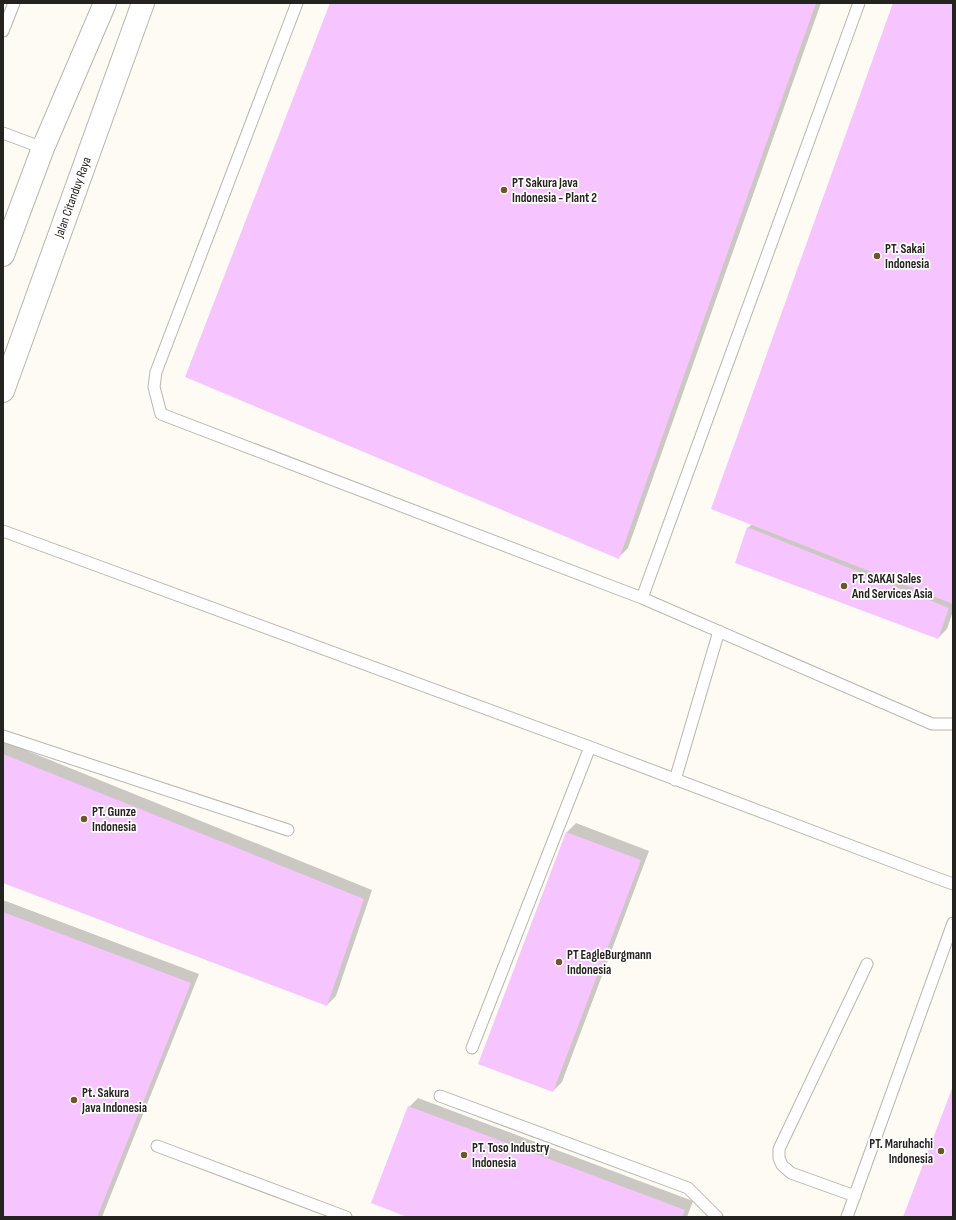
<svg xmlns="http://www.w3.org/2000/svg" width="956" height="1220" font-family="'Sofia Sans Condensed',sans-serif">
  <rect width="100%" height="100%" fill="#fefbf4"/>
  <path fill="#0003" d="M331,3h490l-193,545 -9,9z
    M894,3h59v608l-6,18 -9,9 -190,-110 4,-4z
    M3,741l369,149 -36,106 -9,9 -324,-123z
    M576,823l73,28 -87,231 -9,9 14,-259z
    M3,900l196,74 -97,243h-99z
    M418,1098l275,103 -6,16h-277l-1,-110z"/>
  <path fill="#f6c4fe" d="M330,3h486l-197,556 -434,-182z
    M893,3h60v601l-242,-95z
    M747,527l202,81 -11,31 -203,-76z
    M3,754l361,145 -37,107 -324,-123z
    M566,832l75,28 -88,232 -75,-28z
    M3,912l188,71 -94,234h-94z
    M953,1086v131h-50z
    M408,1106l277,104 -3,7h-275l-36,-14z"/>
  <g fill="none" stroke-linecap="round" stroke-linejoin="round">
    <defs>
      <path id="lane" d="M297,3l-141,369 -2,15 7,27 481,184 290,126h21
        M3,31l11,-28
        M3,133l40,15
        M3,531l587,216 333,126 30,11
        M642,598l217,-595
        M3,736l285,94
        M675,780l44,-149
        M472,1048l118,-301
        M440,1096l248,92 29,29
        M157,1146l189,71
        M855,1196l-64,-23 -9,-8 -3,-7v-9l88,-185
        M847,1217l106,-294"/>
      <g id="street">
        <path d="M3,255l40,-107 62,-145"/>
        <path id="s1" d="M3,391l140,-388"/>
      </g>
    </defs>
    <use href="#lane" stroke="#bab5ae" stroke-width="13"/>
    <use href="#street" stroke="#bab5ae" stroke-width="24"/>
    <use href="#lane" stroke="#fff" stroke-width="11"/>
    <use href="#street" stroke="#fff" stroke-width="22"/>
  </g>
  <g fill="#6f5527" stroke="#fff" stroke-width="1.5">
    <circle cx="504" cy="190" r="4"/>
    <circle cx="877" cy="256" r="4"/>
    <circle cx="844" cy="586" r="4"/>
    <circle cx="84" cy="819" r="4"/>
    <circle cx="559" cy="962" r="4"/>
    <circle cx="74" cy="1100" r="4"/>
    <circle cx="941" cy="1151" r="4"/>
    <circle cx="464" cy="1155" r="4"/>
  </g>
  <g text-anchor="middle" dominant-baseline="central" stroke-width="3.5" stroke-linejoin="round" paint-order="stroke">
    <g font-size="13" font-weight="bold" fill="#252320" stroke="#fff" text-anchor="start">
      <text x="512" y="183">PT Sakura Java<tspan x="512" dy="15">Indonesia - Plant 2</tspan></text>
      <text x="885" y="249">PT. Sakai<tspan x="885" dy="15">Indonesia</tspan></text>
      <text x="852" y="579">PT. SAKAI Sales<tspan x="852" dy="15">And Services Asia</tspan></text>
      <text x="92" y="812">PT. Gunze<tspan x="92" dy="15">Indonesia</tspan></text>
      <text x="567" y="955">PT EagleBurgmann<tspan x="567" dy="15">Indonesia</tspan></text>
      <text x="82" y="1093">Pt. Sakura<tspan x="82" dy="15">Java Indonesia</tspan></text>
      <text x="933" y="1144" text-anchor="end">PT. Maruhachi<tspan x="933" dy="15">Indonesia</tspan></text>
      <text x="472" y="1148">PT. Toso Industry<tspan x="472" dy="15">Indonesia</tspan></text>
    </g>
    <g font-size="13" fill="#252320" stroke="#fff">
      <text stroke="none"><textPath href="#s1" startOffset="206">Jalan Citanduy Raya</textPath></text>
    </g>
  </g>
  <rect width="956" height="1220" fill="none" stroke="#252320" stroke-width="8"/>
</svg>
